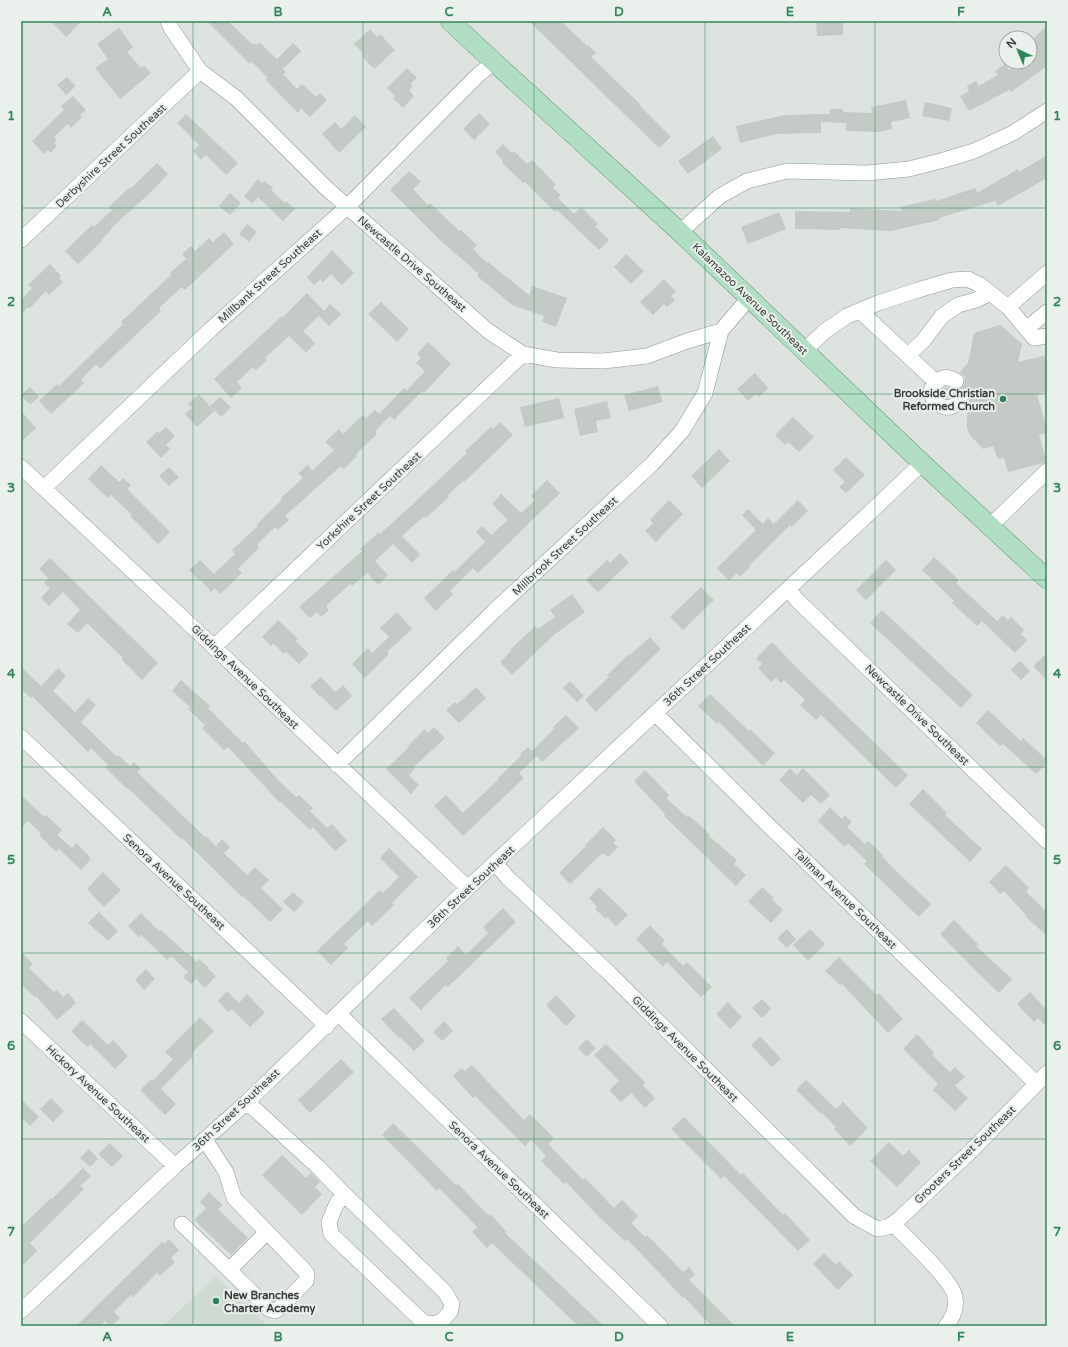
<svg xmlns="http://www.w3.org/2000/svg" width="1068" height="1347" font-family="'Varela Round',sans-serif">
  <rect width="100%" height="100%" fill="#dde3df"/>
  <path fill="#cddbd2" d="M216,1276l52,50h-105z"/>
  <path fill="#c3c9c5" d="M51,21h31l-16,16z
    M207,21h21l25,24 1,-2 3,2 2,-3 18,17 16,-16 8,8 -18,18 3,3 -3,2 14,15 5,-5 14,13 4,-4 7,7 -17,17 -9,-9 -3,5 -32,-33 2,-2 -16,-16 -2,2z
    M529,21h32l26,25 1,-1 8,8 -5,4 49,47 -1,1 32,32 -12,11z
    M816,21h27v14l-26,1z
    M1047,25v41l-36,26 -2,-2 -38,20h-3l-8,-14 9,-5 -2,-5 9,-5 3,5 19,-11 -3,-4 10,-7 4,6 11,-8h10v-20z
    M119,28l14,19 -6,5 14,16 3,-2 7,7 -31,26 -25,-31 13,-9 -11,-15z
    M370,29l7,8 3,-3 15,16 -21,19 -12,-13 2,-2 -10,-10z
    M407,68l10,10 -7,6 3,2 -4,4 5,6 -11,12 -10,-10 2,-2 -8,-8z
    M67,77l9,9 -10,9 -9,-10z
    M73,96l13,14 -6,5 2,2 -11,11 -3,-4 -14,13 3,3 -3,3 3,3 -7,7 -2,-3 -4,4 -12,-13 32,-31 -3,-4z
    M906,100l4,18 -19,4 1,7 -14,3 -32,-1v-8l-25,-1v11l-45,1 -36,9 -4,-17 49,-11 45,-1v-5h13v3l29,1 -1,-6z
    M925,102l27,6 -3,13 -27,-5z
    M479,113l11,11 -16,16 -11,-11z
    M186,114l52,49 -12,12 -20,-20 -5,5 -8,-9 6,-6 -22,-22z
    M355,115l11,12 -27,26 -17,-19 13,-12 6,7z
    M713,136l9,13 -34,25 -10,-13z
    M503,144l9,9 2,-2 13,13 5,-4 7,7 17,18 -3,3 8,7 -3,3 16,16 7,-7 17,17 -3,2 14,14 -10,10 -42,-40 -2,2 -30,-30 -2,1 -21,-20 1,-2 -8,-9z
    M1047,155v23l-49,28 -3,-5 -56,17 1,2 -49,11 -51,-3v2l-45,-1v-18l55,1v-4l51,3 -1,-4 35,-8 1,2 39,-13 2,5 41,-24 1,3z
    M157,163l11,11 -18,19 -39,35 1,1 -10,10 1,1 -25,24 -13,-13 27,-26 2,2 18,-17 -3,-3 20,-19 1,1z
    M409,171l12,11 -8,7 15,16 2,-2 29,28 2,-1 16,15 -4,4 14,14 1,-1 41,33 3,-9 35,12 -11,29 -14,-5 2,-6 -32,-11 -35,-29 2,-2 -37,-32 -52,-52z
    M258,179l4,4 3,-2 8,7 -2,2 14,13 1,-2 9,8 -12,12 -25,-24 -6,7 -8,-8z
    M230,193l11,10 -11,12 -11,-9z
    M779,212l7,17 -38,15 -7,-17z
    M247,224l10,8 -8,10 -10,-8z
    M224,232l10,12 -49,46 -3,-3 -23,21 2,3 -61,58 -4,-5 -15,16 3,3 -33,31 -12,-13 18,-17 2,2 64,-62 -2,-2 50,-47 -1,-2 16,-14 -4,-5 9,-8 4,5 14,-13 4,4z
    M332,250l22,23 -12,12 -11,-11 -8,8 -3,-3 -6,6 -7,-8z
    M626,254l18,17 -13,13 -17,-17z
    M50,264l11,12 -2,2 4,4 -14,13 -3,-4 -16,17 -2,-1 -7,7v-14l11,-12 -4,-3z
    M664,279l12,13 -5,4 4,4 -8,7 -3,-3 -11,11 -13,-13z
    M307,293l17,18 -21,20 12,12 -9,10 -17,-17 -24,22 2,2 -11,10 -3,-3 -16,15 5,6 -11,10 -17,-19 68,-63 1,1z
    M381,302l28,27 -12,13 -29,-28z
    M330,304l11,10 -12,12 -10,-10z
    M1000,325l22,19 -4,18 29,-7v37l-10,3 10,32v6l-8,2 8,27 -39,10 -4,-14 -6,1 -5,-13 -10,3 -13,-14 -3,-8v-10l3,-23 -4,-5 -4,-2 3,-5 -1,-4h2l-6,-6 8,-9 6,-30z
    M428,342l23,22 -27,29 -2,-2 -28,29 -4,-4 -15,15 2,3 -21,20 1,2 -13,13 -3,-3 -8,7 -48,43 4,4 -11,10 -3,-3 -18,18 2,3 -21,21 4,4 -22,21 -5,-6 -4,4 -11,-13 -2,1 -9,-10 11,-10 14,14 21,-20 -3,-4 26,-24 -2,-1 26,-25 -1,-2 22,-20 -5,-5 10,-8 4,6 22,-21 -9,-8 14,-13 4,5 20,-19 3,3 9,-8 4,4 25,-26 3,2 18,-19 -9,-8 5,-5 -4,-4z
    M755,373l13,15 -9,9 -3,-3 -8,7 -11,-12z
    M658,386l5,16 -34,9 -5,-16z
    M30,387l9,10 -9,8 -9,-10z
    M946,387l9,3 -7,8 -3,-1 -4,-4 1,-3z
    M199,394l15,17 -17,16 -12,-13 7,-6 -4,-4z
    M220,397l11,10 -10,10 -11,-11z
    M559,398l5,20 -39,9 -5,-20z
    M607,401l4,17 -15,3 2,11 -18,4 -6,-27z
    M21,411l15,17 -15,14z
    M793,417l21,20 -15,15 -11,-10 -3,3 -10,-10z
    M500,422l13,13 -49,47 -1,-1 -15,14 1,2 -23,21 -2,-2 -22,20 18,18 -8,9 -19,-19 -18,17 13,14 -10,10 -11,-12 -15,13 -2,-2 -24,22 3,4 -8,7 -4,-5 -7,6 -11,-11 63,-56 -2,-2 19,-17 1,2 33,-30 54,-51 -2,-2 26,-24 2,2z
    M166,427l9,9 -9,9 4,4 -9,9 -15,-16 12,-11 2,2z
    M719,449l11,12 -28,27 -11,-12z
    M846,457l19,18 -19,18 -7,-6 6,-5 -12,-12z
    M101,465l18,17 4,-4 8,7 -4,4 43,43 -12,12 -28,-28 2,-1 -21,-20 -3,3 -20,-19z
    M169,467l10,10 -10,9 -10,-10z
    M547,480l13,13 -82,80 -5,-5 -23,23 3,3 -17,17 -12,-13 29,-28 1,2 31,-30 -9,-10 6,-6 9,9 17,-15 -16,-16 9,-10 20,19 14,-13 -4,-4z
    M669,500l14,14 -27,28 -11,-11 8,-8 -3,-3z
    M798,500l10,11 -16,16 -2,-2 -41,41 1,1 -10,10 -3,-4 -8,8 -12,-13 39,-38 -14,-15 6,-6 15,15 5,-6 6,6z
    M620,553l9,10 -31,29 -12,-12 21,-20 3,3z
    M934,557l25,23 -3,3 41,38 6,-6 5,5 3,-3 13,13 -3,4 6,6 -12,13 -33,-32 -5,5 -25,-23 2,-2 -32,-31z
    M50,558l108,105 -16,17 -21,-21 2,-1 -36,-35 -9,10 -11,-9 13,-14 -17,-18 -14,14 -8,-8 9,-10 -6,-5 4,-5 -9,-9z
    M886,560l10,10 -30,30 -10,-10z
    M701,587l13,13 -31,30 -13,-13z
    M572,594l13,18 -31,23 -42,40 -12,-13 11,-11 -1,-1 25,-24 3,3 17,-12 -5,-7z
    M882,610l91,85 -12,13 -91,-85z
    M397,612l15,17 -25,23 2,2 -24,24 -13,-14 16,-16 4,5 17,-16 -9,-9z
    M278,620l20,19 -3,2 14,13 -10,10 -13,-12 -2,2 -11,-11 -2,3 -9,-9z
    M650,637l11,12 -65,63 -11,-12 24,-23 -2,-2 22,-21 1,1z
    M772,642l25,26 111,107 -12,13 -75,-73 -5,5 -16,-15 5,-5 -21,-20 -3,3 -5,-5 -5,4 -13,-14 4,-4 -6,-6z
    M1047,653v28l-14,-15z
    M1020,661l10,10 -9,9 -10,-10z
    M21,667l20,19 17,-18 8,8 -13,15 22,21 13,-14 8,7 -15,17 35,34 2,-1 12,11 4,-4 7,7 -4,3 68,65 1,-1 10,10 6,-7 8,8 -6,6 23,22 8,-8 14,13 -8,8 22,21 -13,13 -27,-26 -1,1 -60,-59 -1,1 -53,-51 -1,1 -22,-22 3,-2 -17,-17 -3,4 -56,-56 -1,2 -10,-9z
    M321,677l14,15 8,-7 9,11 -16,15 -15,-15 -1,1 -10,-11z
    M181,680l29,26 -2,2 35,35 1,-2 34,39 18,17 3,-2 14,13 -3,3 17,17 5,-4 15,17 -12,10 -22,-24 -3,3 -29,-28 -1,1 -52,-56 -4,3 -22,-22 3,-3 -17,-16 2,-2 -18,-16z
    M570,681l14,15 -7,6 -14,-14z
    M476,687l10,11 -27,25 -13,-13 9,-8 2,2z
    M710,694l39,37 2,-1 24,23 -12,13 -44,-44 -2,2 -19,-18z
    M988,710l33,31 2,-3 24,22v3l-11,11 -33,-30 -3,2 -24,-23z
    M566,715l13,13 -37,34 -5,-6 -18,17 5,5 -61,58 -29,-30 12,-11 17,18 36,-34 -1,-1 23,-22 -1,-2 8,-7 4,4 22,-22 -1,-2z
    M434,727l11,11 -31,29 1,1 -6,7 10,10 -8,9 -25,-25 22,-21 -1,-1 18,-18 3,4z
    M790,768l7,7 6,-7 27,27 -9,9 -10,-9 -8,8 -24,-23z
    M645,770l24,25 -3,3 21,19 2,-1 11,9 10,10 -1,1 28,24 -3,4 12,11 -10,11 -72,-70 1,-2 -31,-33z
    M923,789l24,24 -2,2 37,34 -12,13 -61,-58z
    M21,795l23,22 2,-2 16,15 -5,5 15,13 4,-5 14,14 -1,1 2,1 -10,11 -22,-21 -3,3 -17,-17 2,-2 -13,-12 -7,7z
    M830,807l12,12 3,-4 7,7 -5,5 18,17 3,-3 15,14 -1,1 11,12 38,36 -12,13 -55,-53 3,-3 -19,-18 -3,4 -27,-26z
    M603,827l13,13 -3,3 5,4 -10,10 -5,-4 -6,5 -27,26 -11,-11 27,-27 -1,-1z
    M389,848l29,29 -26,26 2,2 -22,21 -4,-5 -24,23 4,4 -17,17 -14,-14 63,-61 3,3 16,-16 -19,-19z
    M1006,865l23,23 -3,4 21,20v24l-22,-20 1,-1 -22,-24 -4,3 -11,-12z
    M103,872l18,18 -17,17 -17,-18z
    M599,887l29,28 -12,11 -9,-9 -1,2 -11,-10 2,-2 -8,-9z
    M762,887l12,11 -2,1 11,11 -12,13 -23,-21z
    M293,892l11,10 -10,10 -11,-10z
    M503,908l13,14 -68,65 -2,-2 -25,25 -12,-12 39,-37 -2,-3 12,-12 8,9 22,-22 -5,-6z
    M99,912l19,19 -10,10 -20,-18z
    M141,913l18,18 2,-1 26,24 1,-1 9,9 2,-3 10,9 -1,1 8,7 -11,12 -9,-9 -5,5 -8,-7 5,-5 -17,-16 -4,4 -26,-25 -2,2 -11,-11z
    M954,920l24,24 -2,2 36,33 -13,14 -25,-24 -34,-35z
    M650,925l15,16 -3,3 21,22 4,-4 25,25 -11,10 -34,-35 -4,5 -27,-28z
    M787,929l9,10 -9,9 -10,-10z
    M810,929l15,15 -17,17 -15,-16z
    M21,952l12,12 -4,4 25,24 3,-2 6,7 5,-4 8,10 -19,17 -21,-24 -1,1 -14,-13z
    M839,957l38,38 2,-2 24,26 -15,14 -46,-49 -2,1 -15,-14z
    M146,969l9,10 -11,11 -9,-10z
    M227,991l12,12 8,-9 18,19 -15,14 -18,-18 -4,3 -10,-11z
    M1030,992l17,18v17l-9,-9 -4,4 -17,-18z
    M556,995l20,21 -10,10 -20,-21z
    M762,999l9,10 -9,9 -10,-10z
    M728,1002l14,15 -12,12 -14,-15z
    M394,1008l31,33 -11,10 -14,-14 -1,1 -18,-19z
    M200,1017l14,14 -23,23 2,2 -32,33 15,15 -11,11 -25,-25 11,-11 2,2 20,-22 -8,-7z
    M82,1020l26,25 5,-5 15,16 -13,13 -25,-25 -3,3 -16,-16z
    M444,1021l9,10 -11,10 -9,-9z
    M917,1034l17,19 -2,2 18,17 5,-5 10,10 -10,9 13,12 -13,13 -22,-21 5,-6 -35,-35z
    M760,1036l21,23 -9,8 -21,-22z
    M587,1039l9,9 -9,9 -9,-9z
    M606,1044l39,38 -2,3 12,13 -10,10 -14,-15 -10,9 -12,-12 10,-9 -25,-26z
    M341,1059l13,13 -44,41 -12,-13z
    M472,1065l52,55 6,-6 24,24 -6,6 35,36 2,-2 29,30 8,-8 16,16 -7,7 14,14 2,-2 36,37 6,-5 6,7 -6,6 46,46h-24l-27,-29 -1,1 -56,-59 -2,2 -26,-24 -33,-35 -2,2 -23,-23 5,-5 -15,-16 -6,6 -50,-50 -2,2 -20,-22 9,-8 3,3z
    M806,1080l30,29 7,-7 25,26 -18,18 -16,-17 2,-2 -14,-14 -1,1 -25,-24z
    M51,1098l13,13 -11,11 -13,-13z
    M21,1099l18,18 -9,9 -9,-9z
    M684,1117l57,58 2,-2 40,42 2,-2 25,27 -12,11 -74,-75 -3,3 -50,-50z
    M393,1123l63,62 2,-1 31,32 1,-2 16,17 -1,2 99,93h-26l-86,-83 -5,5 -15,-16 5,-5 -38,-39 -2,3 -55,-56z
    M889,1142l14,14 6,-6 12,12 -24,25 -27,-26z
    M110,1143l13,13 -11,11 -14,-13z
    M89,1149l9,10 -8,8 -10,-9z
    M282,1155l24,23 5,-5 9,9 -5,5 7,7 -20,21 -40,-40z
    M83,1168l8,8 -11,10 4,3 -54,54 7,8 -16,16v-40l30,-29 1,1z
    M209,1192l14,13 -5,4 30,29 -17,17 -37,-35 12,-12 -6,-6z
    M169,1239l10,11 -8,8 4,4 -15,14 -3,-3 -24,24 -2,-2 -17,17 6,6 -8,8h-2l-5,-5 -5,5h-24l86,-84 2,2z
    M824,1253l12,12 3,-4 14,14 -15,15 -25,-26z"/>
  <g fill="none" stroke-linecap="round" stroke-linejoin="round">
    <defs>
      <path id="minor" d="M168,21l3,7 29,43 36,27 89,89 163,144 35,23 34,6 46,1 44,-5 40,-15 34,-10
        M680,232l40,-36 27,-15 40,-10 80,2 42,-4 35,-9 30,-9 39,-18 34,-22
        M21,240l179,-169
        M1008,307l39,-34
        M860,311l76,71
        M1026,329l21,-17
        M804,351l21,-20 22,-15 31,-13 40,-13 34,-10 16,-1 12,6 28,22 26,31 13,-2
        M908,355l15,-14 19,-25 16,-11 18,-5 14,-7
        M956,381c-6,-4 -12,-5 -18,0 -21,14 13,42 23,15
        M21,467l193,180 254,241
        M44,488l167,-159 136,-122 131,-132 16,-13
        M989,527l58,-56
        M788,589l10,12 249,240
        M214,647l309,-293
        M655,713l111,110 270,260
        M21,737l306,289
        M337,765l156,-153 159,-148 30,-33 23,-38 16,-62 28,-33
        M496,864l11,13 103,97 244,242 23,13 11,-2 11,-8 73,-69 75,-77
        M339,1014l321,312
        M21,1021l154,145
        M247,1102l71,65 26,27 101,98 7,12 -2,8 -8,9 -9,3 -10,-2 -92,-88 -2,-12 7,-17 8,-11
        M205,1140l21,32 8,26 70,72 3,4 -1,7 -25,26 -6,4 -6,-2 -40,-39 38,-38
        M182,1224l47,46
        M893,1224c13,13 60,57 62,73 2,12 -2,21 -9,29
        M21,1311l154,-145 72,-64 221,-214 412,-385 42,-40"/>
      <path id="major" d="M450,21l44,41 186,170 242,231 125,116"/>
    </defs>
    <use href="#minor" stroke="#909692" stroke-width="16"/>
    <use href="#major" stroke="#639777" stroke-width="20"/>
    <use href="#minor" stroke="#fff" stroke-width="15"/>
    <use href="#major" stroke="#afdec2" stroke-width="19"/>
  </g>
  <path fill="none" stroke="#308558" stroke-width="1" stroke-opacity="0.55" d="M193,21v1305M363,21v1305M534,21v1305M705,21v1305M875,21v1305M21,208h1026M21,394h1026M21,580h1026M21,767h1026M21,953h1026M21,1139h1026"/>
  <g fill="#308558" stroke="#eaf1ec" stroke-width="1.5">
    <circle cx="1003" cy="399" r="4"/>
    <circle cx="216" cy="1301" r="4"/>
  </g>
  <g text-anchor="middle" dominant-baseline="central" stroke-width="4" stroke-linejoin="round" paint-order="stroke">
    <g font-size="11" fill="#383b39" stroke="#eaf1ec">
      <text transform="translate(111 156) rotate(-43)">Derbyshire Street Southeast</text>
      <text transform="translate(412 264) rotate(41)">Newcastle Drive Southeast</text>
      <text transform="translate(270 276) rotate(-42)">Millbank Street Southeast</text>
      <text transform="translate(750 299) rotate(44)">Kalamazoo Avenue Southeast</text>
      <text transform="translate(369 501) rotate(-43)">Yorkshire Street Southeast</text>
      <text transform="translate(565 546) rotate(-43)">Millbrook Street Southeast</text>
      <text transform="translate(707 665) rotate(-43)">36th Street Southeast</text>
      <text transform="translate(245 677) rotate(44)">Giddings Avenue Southeast</text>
      <text transform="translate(917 715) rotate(44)">Newcastle Drive Southeast</text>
      <text transform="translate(174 882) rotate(43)">Senora Avenue Southeast</text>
      <text transform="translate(471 887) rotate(-43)">36th Street Southeast</text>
      <text transform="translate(845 899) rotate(44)">Tallman Avenue Southeast</text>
      <text transform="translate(685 1049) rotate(45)">Giddings Avenue Southeast</text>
      <text transform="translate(98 1094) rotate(43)">Hickory Avenue Southeast</text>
      <text transform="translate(236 1110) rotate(-43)">36th Street Southeast</text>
      <text transform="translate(965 1155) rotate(-44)">Grooters Street Southeast</text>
      <text transform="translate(499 1170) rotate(44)">Senora Avenue Southeast</text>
    </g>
    <g font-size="11" font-weight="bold" fill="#383b39" stroke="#eaf1ec" text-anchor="end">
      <text x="995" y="393">Brookside Christian<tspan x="995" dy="13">Reformed Church</tspan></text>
      <text x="224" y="1295" text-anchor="start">New Branches<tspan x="224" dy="13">Charter Academy</tspan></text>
    </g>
  </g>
  <rect width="1068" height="1347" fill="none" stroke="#eaf1ec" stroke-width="44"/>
  <g transform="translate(1018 50) rotate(316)"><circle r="19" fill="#eaf1ec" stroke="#a3a8a4"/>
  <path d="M0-3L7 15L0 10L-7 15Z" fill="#308558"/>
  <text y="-6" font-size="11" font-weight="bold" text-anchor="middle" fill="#383b39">N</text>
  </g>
  <rect x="22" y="22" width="1024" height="1303" fill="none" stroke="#308558" stroke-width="1.5"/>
  <g font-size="13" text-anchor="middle" font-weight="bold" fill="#308558">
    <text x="107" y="16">A</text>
    <text x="278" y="16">B</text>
    <text x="449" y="16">C</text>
    <text x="619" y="16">D</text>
    <text x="790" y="16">E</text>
    <text x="961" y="16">F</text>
    <text x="11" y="120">1</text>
    <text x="1057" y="120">1</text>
    <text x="11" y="306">2</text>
    <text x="1057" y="306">2</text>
    <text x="11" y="492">3</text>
    <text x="1057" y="492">3</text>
    <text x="11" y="678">4</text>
    <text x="1057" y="678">4</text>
    <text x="11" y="864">5</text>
    <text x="1057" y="864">5</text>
    <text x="11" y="1050">6</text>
    <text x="1057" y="1050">6</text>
    <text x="11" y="1236">7</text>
    <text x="1057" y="1236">7</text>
    <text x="107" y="1341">A</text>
    <text x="278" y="1341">B</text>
    <text x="449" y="1341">C</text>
    <text x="619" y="1341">D</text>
    <text x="790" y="1341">E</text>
    <text x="961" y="1341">F</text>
  </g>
</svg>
